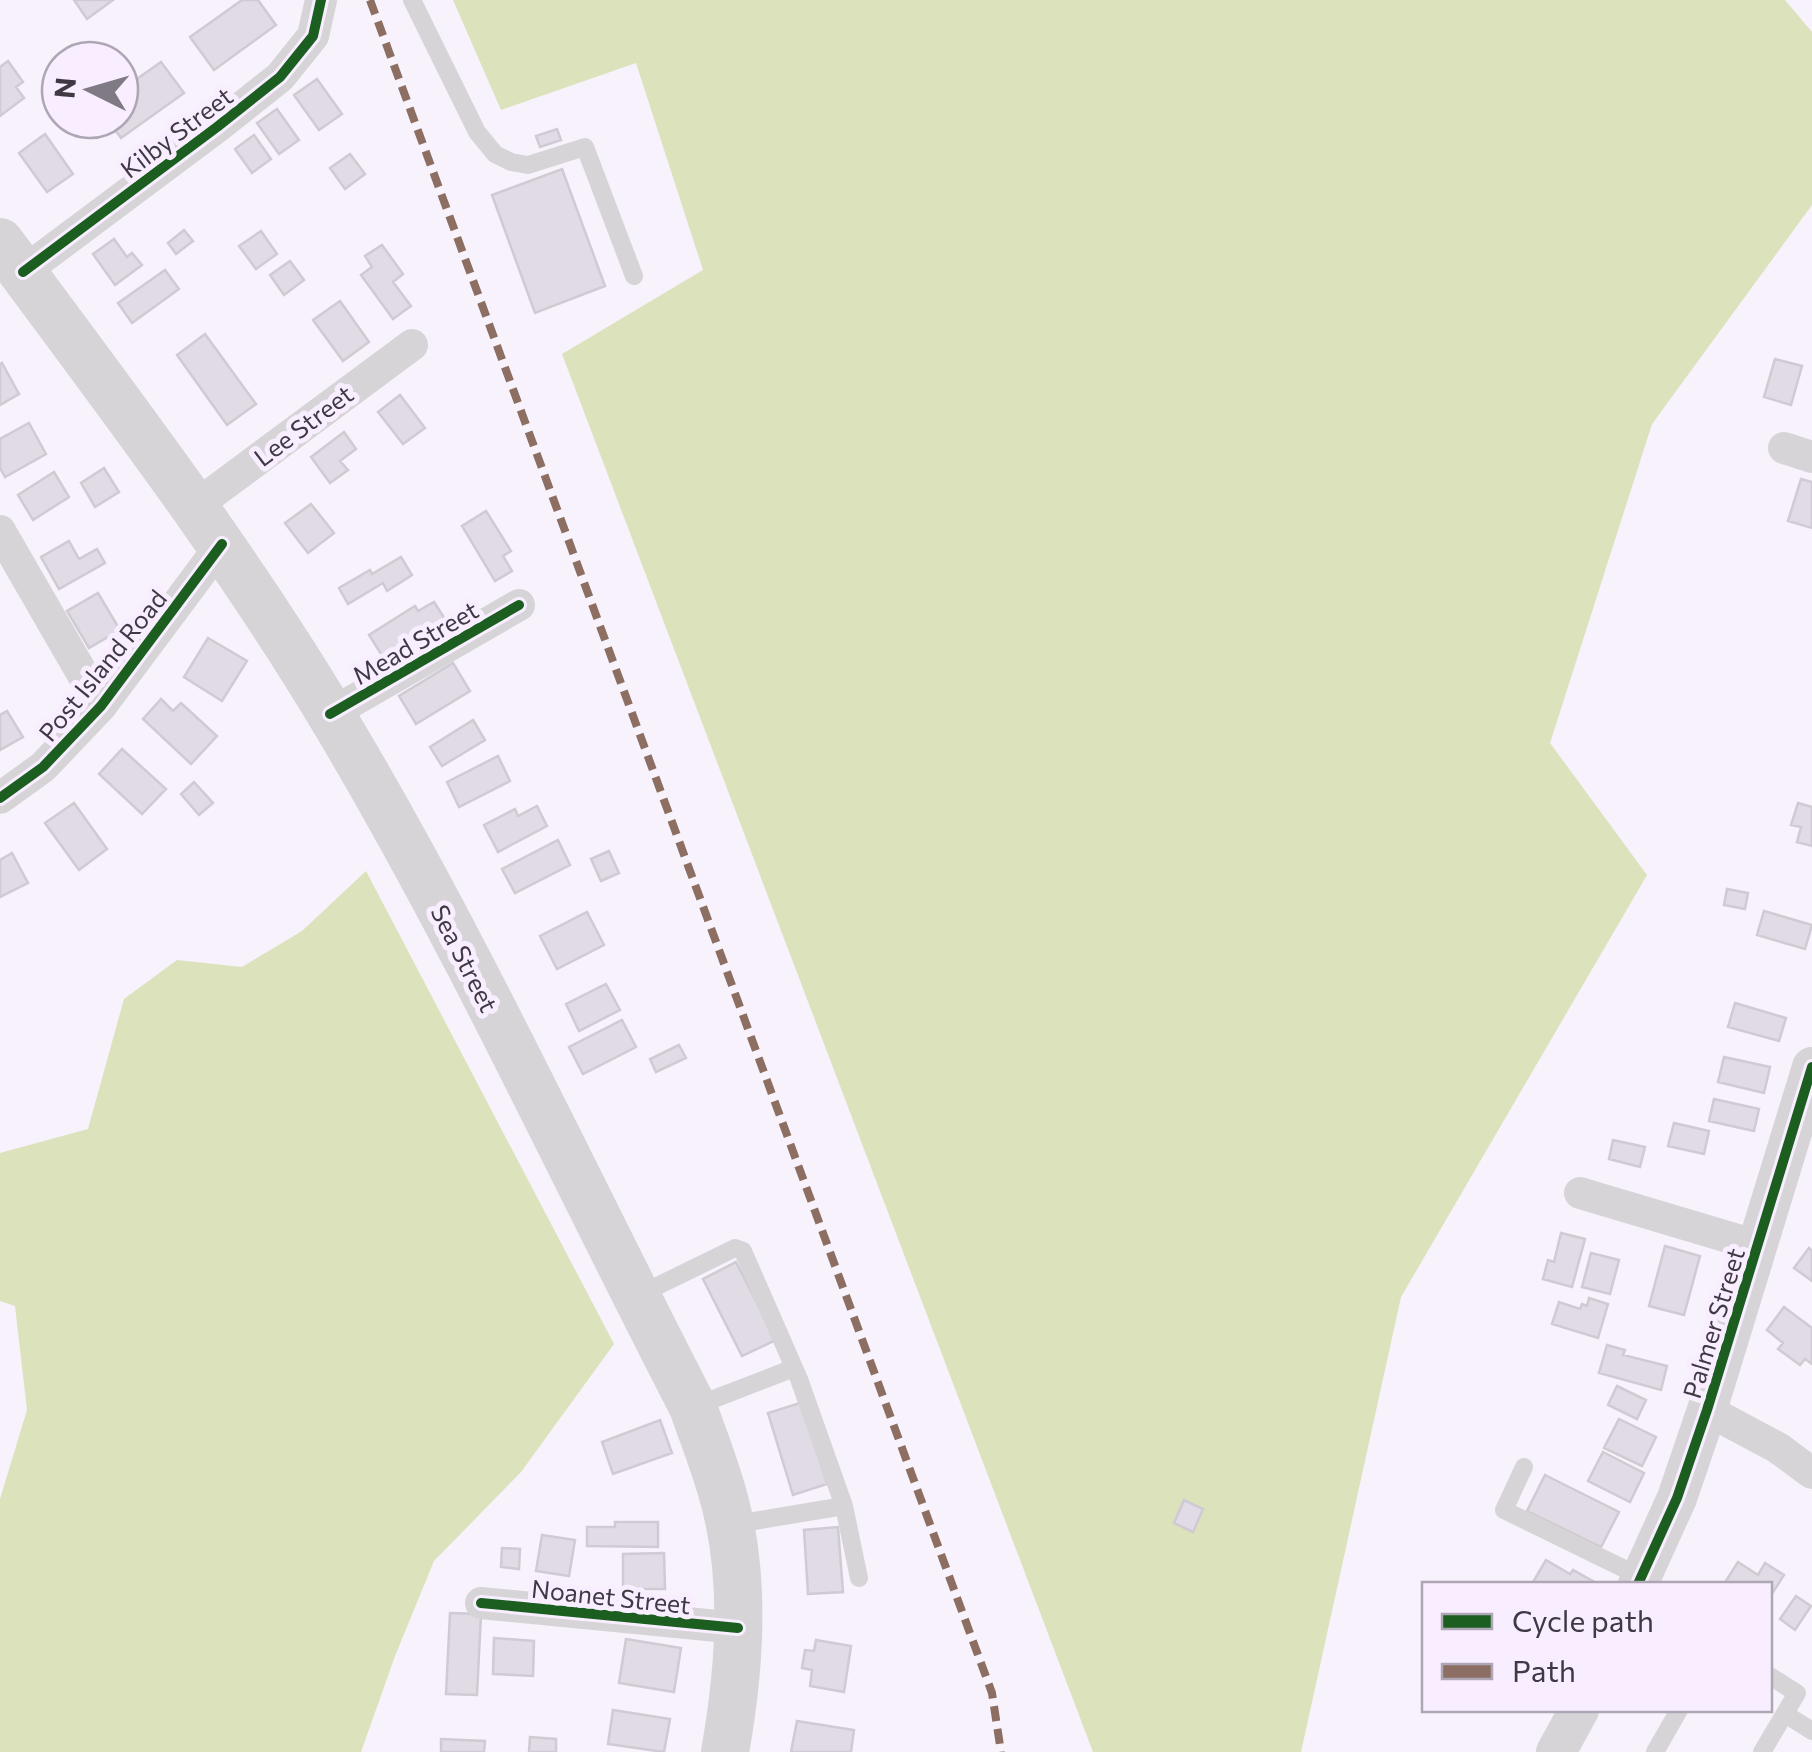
<svg xmlns="http://www.w3.org/2000/svg" width="1812" height="1752" font-family="Commissioner,sans-serif">
  <rect width="100%" height="100%" fill="#f7f2fb"/>
  <path fill="#dce2bc" d="M453,0h1332l27,32v173l-160,219 -102,319 97,132 -246,422 -100,455h-208l-531,-1398 141,-84 -67,-207 -135,47z
    M366,871l248,473 -93,128 -87,89 -39,95 -34,96h-361v-253l27,-89 -12,-104 -15,-5v-148l88,-24 36,-130 53,-39 65,7 60,-36z"/>
  <path fill="#e1dbe5" stroke="#cfcad3" stroke-width="2.5" d="M74,0h39l-26,19z
    M242,0h16l18,25 -62,45 -24,-33z
    M8,61l15,21 -7,5 8,11 -24,18v-49z
    M161,62l23,31 -63,45 -13,-18h12v-29z
    M317,79l25,35 -23,16 -25,-35z
    M277,109l22,31 -20,14 -22,-31z
    M557,129l4,11 -21,7 -4,-11z
    M45,134l28,40 -26,18 -28,-39z
    M254,135l17,24 -19,14 -17,-24z
    M350,154l15,20 -20,15 -15,-21z
    M562,169l43,117 -70,27 -43,-118z
    M184,230l9,11 -17,13 -8,-11z
    M261,231l16,23 -21,15 -17,-23z
    M114,239l13,18 5,-4 10,12 -27,20 -22,-31z
    M382,245l21,29 -10,8 18,24 -18,13 -32,-44 11,-8 -7,-11z
    M290,261l14,19 -20,15 -14,-20z
    M165,270l14,19 -47,34 -14,-20z
    M340,301l29,41 -26,19 -30,-41z
    M205,334l51,70 -29,21 -50,-70z
    M1775,359l27,7 -11,39 -27,-8z
    M2,363l17,31 -19,11v-41z
    M400,395l25,33 -22,16 -25,-32z
    M29,423l17,31 -41,23 -5,-9v-29z
    M344,432l12,17 -16,12 8,9 -18,13 -19,-26z
    M104,468l15,24 -24,15 -14,-24z
    M54,472l15,25 -36,23 -15,-25z
    M1801,479l11,3v46l-24,-7z
    M311,504l23,29 -26,20 -23,-30z
    M486,511l25,40 -8,5 9,15 -17,10 -33,-55z
    M69,541l10,18 18,-10 8,14 -46,26 -18,-32z
    M401,557l11,18 -25,16 -4,-8 -35,21 -9,-16 31,-18 2,4z
    M98,593l22,37 -31,18 -22,-37z
    M434,602l11,17 -62,38 -14,-22 46,-29 3,5z
    M208,638l39,23 -25,40 -38,-24z
    M453,663l17,28 -54,33 -17,-28z
    M161,699l12,12 8,-8 36,33 -26,28 -48,-45z
    M7,711l16,26 -23,13v-35z
    M473,720l12,20 -43,26 -12,-19z
    M122,749l44,40 -24,25 -43,-40z
    M498,756l12,25 -51,26 -12,-25z
    M194,782l19,21 -14,12 -18,-21z
    M74,803l33,46 -28,21 -34,-47z
    M1798,803l14,4v39l-15,-4 4,-15 -10,-2z
    M537,806l10,20 -49,26 -14,-27 31,-16 3,7z
    M558,840l12,25 -55,28 -13,-24z
    M609,851l10,22 -18,8 -10,-22z
    M12,853l16,30 -28,14v-37z
    M1727,889l21,4 -3,16 -21,-4z
    M1764,911l48,14 -7,24 -48,-14z
    M587,912l17,33 -47,24 -17,-33z
    M606,984l14,26 -41,21 -13,-27z
    M1735,1003l51,15 -7,23 -51,-14z
    M622,1020l14,27 -53,27 -14,-27z
    M679,1045l7,13 -30,14 -6,-13z
    M1724,1057l46,10 -6,26 -46,-11z
    M1714,1099l45,10 -5,22 -45,-10z
    M1674,1123l35,8 -5,23 -36,-8z
    M1613,1140l32,7 -5,20 -31,-8z
    M1561,1233l24,6 -13,48 -29,-8 5,-19 6,2z
    M1665,1246l35,10 -16,59 -35,-9z
    M1809,1248l3,3v30l-18,-13z
    M1591,1253l28,7 -9,34 -28,-7z
    M736,1262l40,78 -34,16 -39,-77z
    M1589,1298l19,6 -10,34 -46,-14 7,-22 21,7 2,-5 5,2z
    M1784,1307l28,21v36l-7,-5 -5,6 -22,-16 5,-6 -16,-13z
    M1607,1345l18,5 -2,5 44,11 -6,24 -62,-17z
    M1617,1386l29,14 -9,19 -29,-14z
    M803,1402l24,82 -34,11 -25,-82z
    M1619,1419l37,18 -14,29 -38,-18z
    M660,1420l12,33 -59,21 -11,-32z
    M1603,1452l41,21 -14,29 -42,-21z
    M1545,1475l74,37 -18,35 -74,-36z
    M1184,1500l19,9 -10,23 -19,-9z
    M615,1522h43v25l-71,-1v-19h28z
    M838,1527l5,65 -35,2 -4,-64z
    M542,1535l33,5 -6,36 -33,-5z
    M502,1548l18,1 -1,20 -18,-2z
    M664,1553l1,36h-42v-35z
    M1546,1560l24,14 3,-4 25,14h-61l-4,-2z
    M1738,1562l20,13 7,-12 19,12 -14,22v-13h-46z
    M1796,1596l15,10 -16,24 -15,-11z
    M450,1613l31,1 -4,81 -31,-1z
    M494,1638l40,3 -1,35 -40,-2z
    M626,1639l55,9 -7,44 -55,-9z
    M816,1640l35,6 -7,46 -34,-6 2,-16 -10,-2 3,-18 9,1z
    M613,1710l57,9 -6,33 -56,-8z
    M797,1721l57,9 -3,22h-60z
    M530,1737l26,2v13h-27z
    M441,1739l44,2 -1,11h-43z"/>
  <g fill="none" stroke-linecap="round" stroke-linejoin="round">
    <path stroke="#d6d4d7" stroke-width="18" d="M412,0l65,132 18,22 16,8 17,3 57,-18 49,129
      M639,1295l96,-47 8,3 56,128 45,127
      M693,1407l101,-39
      M1524,1467l-20,43 137,67
      M730,1525l114,-19 15,72
      M1785,1714l27,17
      M1655,1752l24,-42
      M1762,1752l35,-59 -27,-17"/>
    <path stroke="#d6d4d7" stroke-width="32" d="M23,272l194,-145 63,-50 33,-41 8,-36
      M1784,448l28,9
      M195,506l217,-161
      M0,531l101,175
      M330,714l189,-109
      M0,798l43,-31 58,-61 121,-162
      M1580,1193l178,53
      M1707,1410l71,38 34,25
      M481,1603l257,25"/>
    <path stroke="#d6d4d7" stroke-width="40" d="M1638,1584l39,-86 30,-88 105,-343
      M1556,1752l23,-42"/>
    <path stroke="#d6d4d7" stroke-width="48" d="M0,242c115,156 233,309 333,476 133,222 241,459 360,689 12,35 26,68 34,104 19,78 12,163 -2,241"/>
    <path stroke="#8d6e63" stroke-width="8" stroke-dasharray="15 8" stroke-linecap="butt" d="M370,0l622,1693 9,59"/>
    <defs>
      <path id="cycleway" d="M23,272l194,-145 63,-50 33,-41 8,-36
        M330,714l189,-109
        M0,798l43,-31 58,-61 121,-162
        M1638,1584l39,-86 30,-88 105,-343
        M481,1603l257,25"/>
    </defs>
    <use href="#cycleway" stroke="#f8eeff" stroke-width="16"/>
    <use href="#cycleway" stroke="#1b5e20" stroke-width="10"/>
  </g>
  <g text-anchor="middle" dominant-baseline="central" stroke-width="10" stroke-linejoin="round" paint-order="stroke">
    <g font-size="25" fill="#403944" stroke="#f8eeff">
      <text transform="translate(176 132) rotate(-37)">Kilby Street</text>
      <text transform="translate(303 425) rotate(-37)">Lee Street</text>
      <text transform="translate(415 642) rotate(-30)">Mead Street</text>
      <text transform="translate(102 665) rotate(-51)">Post Island Road</text>
      <text transform="translate(465 958) rotate(63)">Sea Street</text>
      <text transform="translate(1713 1323) rotate(-73)">Palmer Street</text>
      <text transform="translate(611 1596) rotate(6)">Noanet Street</text>
    </g>
  </g>
  <rect x="1422" y="1582" width="350" height="130" fill="#f8eeff" stroke="#aea6b4" stroke-width="2.5"/>
  <rect x="1442" y="1614" width="50" height="15" fill="#1b5e20" stroke="#aea6b4" stroke-width="2.5"/>
  <text x="1512" y="1632" font-size="30" fill="#403944">Cycle path</text>
  <rect x="1442" y="1664" width="50" height="15" fill="#8d6e63" stroke="#aea6b4" stroke-width="2.5"/>
  <text x="1512" y="1682" font-size="30" fill="#403944">Path</text>
  <g transform="translate(90 90) rotate(275)"><circle r="48" fill="#f8eeff" stroke="#aea6b4" stroke-width="2.5"/>
  <path d="M0-8L18 38L0 25L-18 38Z" fill="#807a84"/>
  <text y="-15" font-size="28" font-weight="bold" text-anchor="middle" fill="#403944">N</text>
  </g>
</svg>
